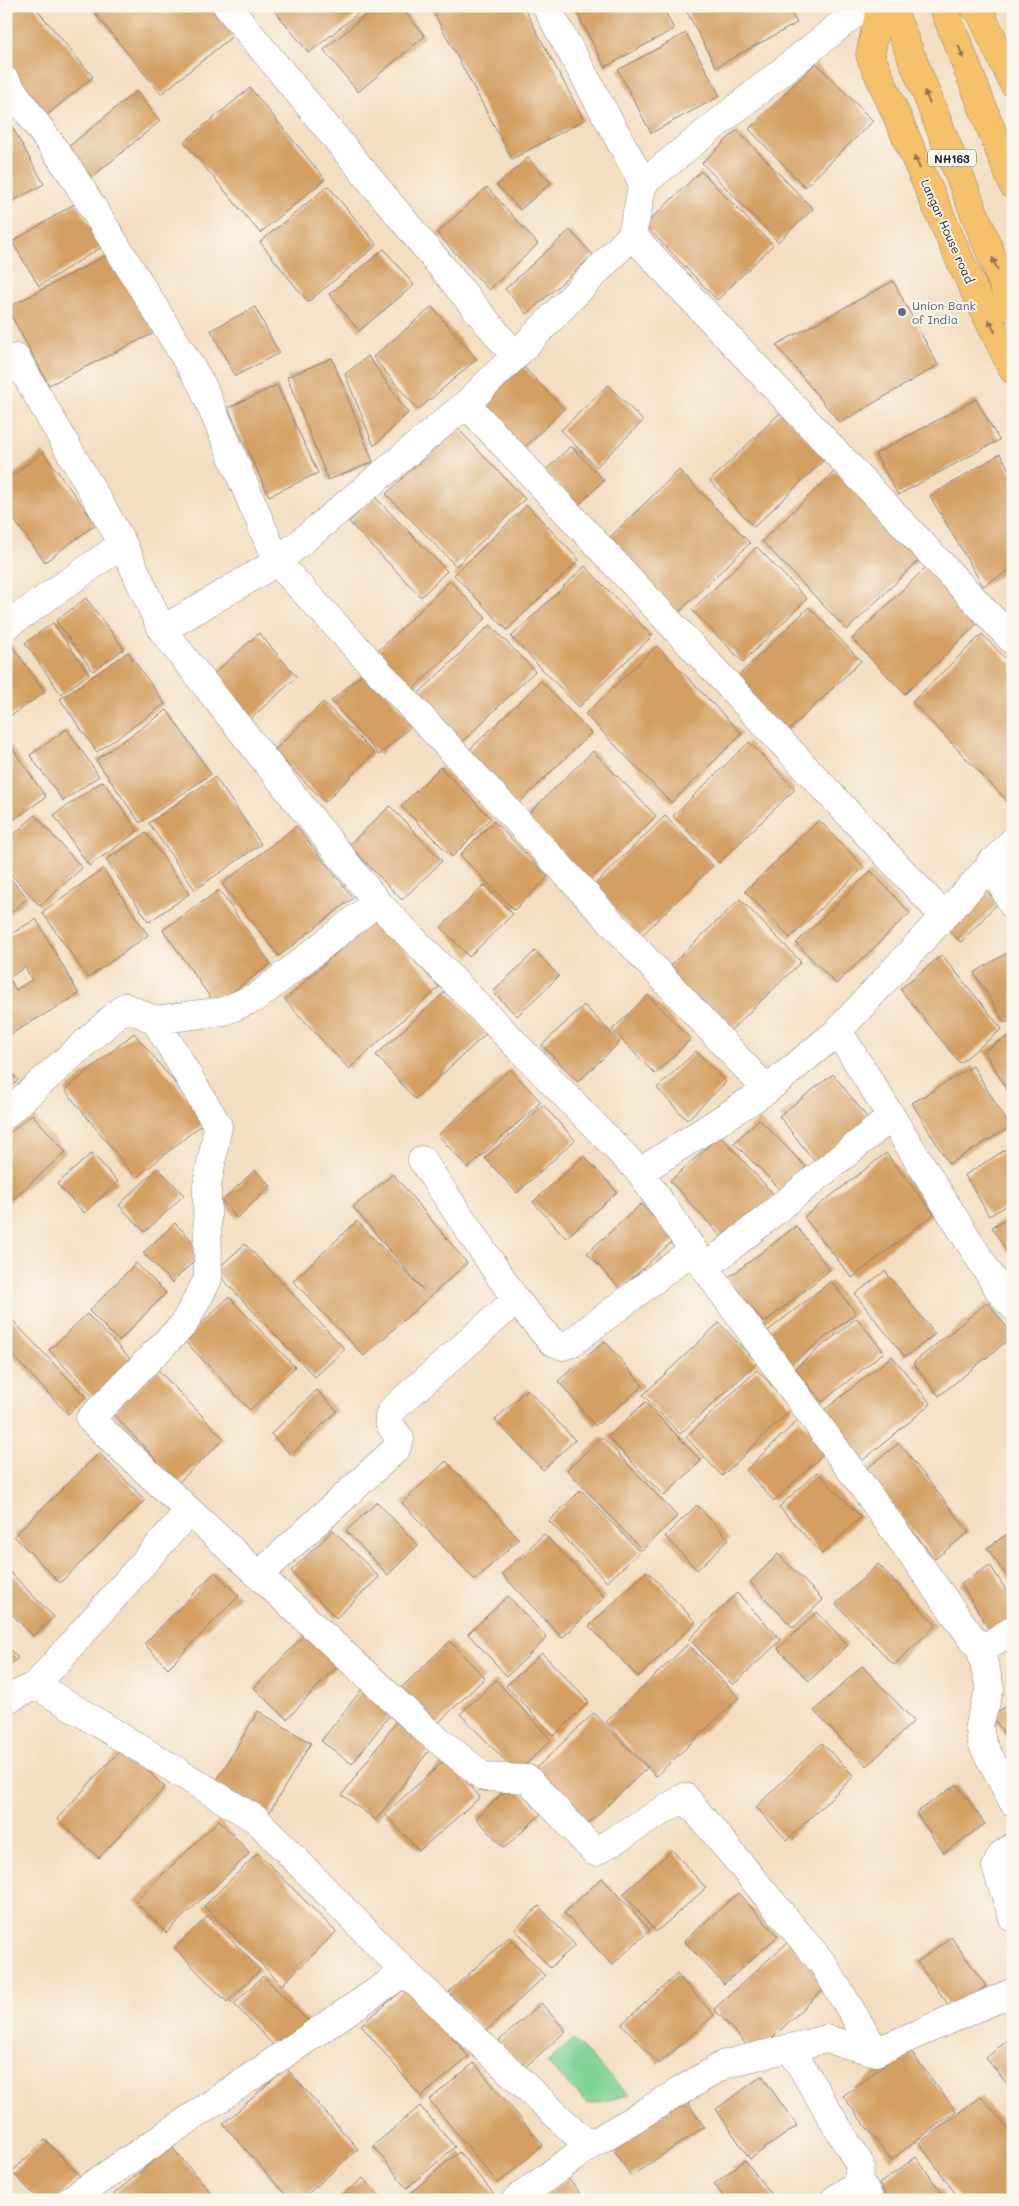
<svg xmlns="http://www.w3.org/2000/svg" width="1019" height="2206" font-family="Mali,sans-serif">
  <rect width="100%" height="100%" fill="#fbf7ec"/>
  <filter id="ink" filterUnits="userSpaceOnUse"><feTurbulence type="fractalNoise" baseFrequency=".02" numOctaves="2"/><feDisplacementMap in="SourceGraphic" scale="10" xChannelSelector="R" yChannelSelector="G"/><feConvolveMatrix kernelMatrix="1 2 1 2 8 2 1 2 1" color-interpolation-filters="sRGB"/></filter>
  <filter id="wash" filterUnits="userSpaceOnUse"><feTurbulence type="fractalNoise" baseFrequency=".0096" numOctaves="4" result="noise"/><feDisplacementMap in="SourceGraphic" scale="20" xChannelSelector="R" yChannelSelector="G"/><feGaussianBlur stdDeviation="1.12" result="paint"/><feColorMatrix in="noise" values="0 0 0 0 0 0 0 0 0 0 0 0 0 0 0 0 0 1.4 0 .05"/><feComposite in="paint" operator="in"/></filter>
  <g filter="url(#wash)">
    <rect width="100%" height="100%" fill="#f3dec1"/>
    <path fill="#7dd295" stroke="#507a68" d="M573,2039l56,56 -41,9 -41,-41z"/>
    <g id="blocks">
      <path fill="#d39f62" fill-rule="evenodd" d="M6,6h28l59,71 -46,38 -41,-50z
        M89,6h131l20,24 -79,64z
        M271,6h96l-58,47z
        M376,6h24l25,30 -67,56 -34,-42z
        M430,6h93l61,114 -72,39z
        M573,6h89l12,23 -69,38z
        M684,6h103l10,17 -81,44z
        M686,33l34,63 -69,37 -33,-63z
        M816,63l57,58 -68,66 -56,-58z
        M250,88l75,91 -65,54 -76,-91z
        M136,91l24,30 -68,56 -25,-29z
        M6,116l38,68 -38,21z
        M737,130l76,79 -35,33 -76,-79z
        M528,158l23,25 -31,27 -23,-25z
        M701,171l72,74 -56,55 -72,-75z
        M328,186l49,59 -69,57 -48,-60z
        M487,187l51,57 -49,46 -52,-57z
        M76,203l27,43 -64,40 -27,-44z
        M570,230l23,25 -66,59 -22,-25z
        M384,249l30,36 -55,46 -30,-37z
        M113,252l43,80 -107,53 -42,-77z
        M893,281l45,84 -98,58 -64,-78z
        M255,307l24,46 -44,23 -24,-46z
        M432,307l45,52 -59,51 -45,-53z
        M368,356l40,57 -34,33 -29,-72z
        M332,358l41,104 -45,18 -41,-103z
        M520,363l44,46 -42,41 -45,-46z
        M277,385l41,88 -49,23 -41,-88z
        M608,385l35,36 -47,46 -35,-37z
        M976,399l23,41 -101,55 -23,-41z
        M781,412l45,46 -72,69 -44,-46z
        M456,427l69,72 -69,67 -70,-72z
        M571,446l33,34 -26,26 -33,-35z
        M43,452l53,72 -51,38 -39,-53v-29z
        M1000,454l13,22v92l-30,18 -53,-90z
        M679,470l71,73 -72,70 -71,-73z
        M835,471l85,88 -73,71 -85,-89z
        M375,497l72,74 -26,26 -72,-75z
        M527,505l52,55 -72,70 -53,-55z
        M757,547l50,52 -64,63 -51,-52z
        M585,566l67,70 -73,71 -68,-70z
        M926,567l53,55 -74,72 -53,-55z
        M450,581l36,37 -75,73 -36,-37z
        M86,598l38,51 -31,22 -37,-50z
        M809,607l52,54 -76,73 -51,-54z
        M53,623l36,51 -28,20 -36,-51z
        M490,625l45,46 -73,71 -45,-47z
        M259,633l38,44 -49,44 -39,-43z
        M982,634l31,32v141l-101,-105z
        M11,644l34,48 -33,23 -6,-7v-61z
        M657,646l85,88 -71,69 -86,-89z
        M128,652l37,52 -68,48 -37,-53z
        M367,670l47,54 -35,31 -48,-54z
        M541,681l50,52 -75,73 -50,-53z
        M323,702l51,51 -49,49 -51,-51z
        M167,710l44,64 -71,49 -44,-63z
        M67,729l32,47 -36,25 -33,-46z
        M749,742l46,47 -76,74 -46,-47z
        M10,745l36,52 -40,28v-78z
        M593,751l63,65 -67,65 -63,-65z
        M440,767l51,51 -39,39 -51,-51z
        M215,777l46,67 -66,46 -46,-67z
        M103,781l35,50 -49,35 -35,-51z
        M390,806l52,55 -40,39 -53,-55z
        M35,815l47,53 -42,38 -34,-37v-27z
        M665,816l48,50 -73,71 -48,-50z
        M819,820l45,47 -74,71 -45,-47z
        M494,821l54,56 -34,33 -54,-55z
        M296,826l57,72 -74,58 -57,-72z
        M146,833l43,61 -40,28 -43,-62z
        M103,869l45,66 -60,43 -46,-66z
        M871,871l39,42 -74,71 -40,-41z
        M6,874l22,24 -22,19z
        M485,885l28,29 -44,43 -28,-30z
        M980,885l18,18 -37,39 -20,-18z
        M219,890l52,74 -56,40 -52,-74z
        M740,899l61,63 -75,73 -61,-64z
        M375,918l64,69 -90,82 -64,-69z
        M36,919l43,75 -73,43v-100zM25,967l7,13 -16,10 -7,-12z
        M1013,949v70l-8,4 -31,-50z
        M535,951l24,25 -42,40 -24,-24z
        M942,955l60,74 -42,34 -60,-74z
        M447,990l39,44 -71,65 -39,-44z
        M648,995l43,44 -36,35 -43,-44z
        M584,1005l36,37 -42,40 -36,-37z
        M134,1033l72,88 -70,57 -71,-88z
        M1013,1033v62l-2,1 -27,-45z
        M696,1051l30,31 -39,38 -30,-32z
        M973,1066l37,61 -61,37 -37,-61z
        M6,1067l12,13 -12,11z
        M510,1069l31,33 -73,66 -30,-33z
        M833,1074l40,51 -54,42 -40,-51z
        M543,1105l32,35 -58,53 -32,-35z
        M32,1114l34,38 -60,53v-69z
        M759,1119l47,48 -24,24 -48,-48z
        M720,1135l55,61 -50,45 -55,-60z
        M1013,1145v57l-24,14 -24,-41z
        M92,1153l26,29 -34,31 -27,-29z
        M886,1153l48,61 -82,64 -48,-61z
        M584,1156l33,36 -51,46 -33,-36z
        M158,1168l26,27 -39,37 -26,-27z
        M255,1170l16,16 -34,32 -15,-17z
        M393,1174l74,89 -103,93 -71,-75 64,-60 66,69 -70,-83z
        M641,1204l33,36 -54,49 -33,-36z
        M1013,1215v34l-6,3 -15,-25z
        M175,1223l28,29 -31,31 -29,-30z
        M796,1226l34,44 -66,53 -36,-45z
        M245,1244l100,105 -30,28 -100,-106z
        M136,1263l30,30 -47,48 -30,-30z
        M885,1271l50,63 -30,23 -50,-63z
        M831,1281l25,32 -67,53 -25,-32z
        M229,1297l66,70 -45,43 -66,-70z
        M988,1302l25,34 -74,60 -26,-33z
        M87,1314l45,47 -38,37 -45,-48z
        M857,1318l27,34 -62,50 -27,-34z
        M13,1321l73,76 -18,17 -62,-65v-21z
        M719,1323l38,40 -77,71 -37,-39z
        M605,1341l38,45 -48,40 -37,-45z
        M892,1356l39,48 -69,57 -40,-49z
        M158,1370l66,69 -46,44 -66,-70z
        M757,1370l36,38 -71,68 -36,-39z
        M527,1389l48,51 -32,30 -48,-50z
        M317,1390l20,21 -46,44 -20,-21z
        M645,1402l56,59 -37,35 -56,-59z
        M799,1419l29,31 -54,51 -28,-31z
        M602,1437l75,79 -35,34 -75,-80z
        M899,1443l70,89 -34,27 -70,-89z
        M99,1453l46,47 -85,83 -46,-47z
        M446,1461l73,78 -44,41 -73,-77z
        M817,1472l44,45 -39,37 -43,-47z
        M581,1490l59,62 -33,30 -58,-61z
        M377,1502l41,43 -30,30 -42,-44z
        M697,1505l32,34 -32,31 -32,-34z
        M333,1530l46,47 -43,41 -45,-47z
        M1009,1533l4,5v47l-26,-37z
        M544,1534l61,63 -43,41 -60,-64z
        M778,1554l45,46 -30,28 -43,-46z
        M878,1564l58,61 -42,40 -58,-61z
        M990,1565l23,36v20l-21,13 -31,-50z
        M6,1568l48,49 -21,19 -27,-28z
        M647,1571l49,51 -58,55 -49,-51z
        M215,1572l24,24 -71,72 -24,-24z
        M737,1593l44,47 -48,45 -44,-46z
        M508,1596l39,42 -40,38 -39,-42z
        M817,1612l31,33 -39,36 -31,-32z
        M305,1634l33,31 -51,54 -33,-31z
        M450,1641l35,37 -49,47 -35,-37z
        M688,1644l51,54 -83,78 -50,-54z
        M6,1645l12,13 -12,11z
        M542,1653l47,49 -35,34 -48,-50z
        M862,1666l52,55 -47,45 -53,-55z
        M496,1680l55,60 -34,33 -57,-59z
        M362,1689l30,23 -40,52 -31,-23z
        M1013,1702v46l-21,-33z
        M258,1711l53,32 -45,75 -53,-31z
        M594,1713l53,55 -61,58 -52,-56z
        M396,1722l35,26 -55,72 -34,-25z
        M822,1743l32,33 -67,64 -31,-33z
        M123,1747l42,40 -66,71 -42,-39z
        M446,1759l34,38 -61,54 -34,-37z
        M513,1784l28,30 -37,34 -28,-30z
        M957,1784l28,40 -41,29 -28,-40z
        M219,1820l31,33 -84,80 -31,-32z
        M672,1850l34,38 -50,44 -33,-38z
        M258,1853l78,79 -54,53 -78,-79z
        M602,1878l48,52 -38,35 -48,-52z
        M738,1893l40,43 -54,48 -40,-43z
        M539,1906l36,39 -25,23 -35,-39z
        M208,1916l52,54 -33,32 -52,-54z
        M509,1937l36,39 -60,56 -36,-40z
        M951,1937l35,49 -33,25 -36,-49z
        M790,1940l40,43 -75,71 -41,-45z
        M677,1974l37,41 -55,49 -37,-40z
        M263,1976l47,47 -30,29 -46,-48z
        M409,1985l60,72 -48,40 -60,-72z
        M541,2003l25,28 -42,37 -25,-27z
        M1013,2036v55l-27,-33z
        M908,2048l48,63 -65,49 -48,-64z
        M474,2063l69,82 -45,38 -69,-83z
        M286,2068l72,81 -57,51h-11l-67,-76z
        M762,2076l35,50 -47,33 -34,-50z
        M682,2093l22,34 -73,49 -22,-33z
        M981,2096l32,39v65h-53l-41,-57z
        M420,2106l35,41 -48,41 -34,-42z
        M45,2140l35,36 -24,24h-17l-27,-28z
        M171,2146l46,54h-98l-5,-6z
        M459,2152l40,48h-97z
        M916,2157l31,43h-57l-11,-16z
        M745,2160l30,40h-49l-12,-16z
        M363,2178l18,22h-45z
        M568,2178l17,22h-45z"/>
    </g>
  </g>
  <g filter="url(#ink)">
    <use href="#blocks" fill-opacity="0" stroke="#8a807e" stroke-width="1"/>
    <g fill="none" stroke-linecap="round" stroke-linejoin="round">
      <defs>
        <path id="minor" d="M227,6l288,350
          M546,6l97,177
          M6,81l66,93 130,211 75,177 490,528
          M632,235l381,406
          M6,364l10,-6 107,186 -117,82
          M466,404l477,511
          M123,544l39,86 215,272 263,270 65,96 270,374 10,5 28,-17
          M162,630l115,-68 189,-158 49,-48 117,-121 11,-52 221,-177
          M990,863l23,42
          M155,1020l63,106 -11,60 1,93 -24,45 -94,95 336,311 58,47 44,2 67,73 90,-55 138,167 53,88
          M838,1031l163,262 12,13
          M6,1114l119,-107 30,13 69,-9 33,-14 120,-95
          M422,1160l94,140 35,41 12,5 8,-3 122,-93
          M640,1172l127,-82 71,-59 175,-190
          M705,1268l186,-151
          M259,1575l137,-126 4,-10c-7,-12 -17,-16 -7,-30l123,-109
          M980,1647l10,41 -11,37 3,18 31,59
          M36,1685l153,-174
          M6,1700l30,-15 221,135 148,152 184,174
          M1013,1847l-11,7 -6,13 17,51
          M790,2048l70,117 -2,14 12,21
          M70,2200l335,-228
          M516,2200l73,-54 136,-82 101,-25 50,13 137,-60
          M834,2200l26,-18"/>
        <path id="major" d="M881,6l-11,49 92,210 51,105
          M974,6l6,6 33,71"/>
        <path id="highway" d="M891,6l122,303
          M943,6l70,179"/>
      </defs>
      <use href="#minor" stroke="#8a807e" stroke-width="29"/>
      <use href="#major" stroke="#8a807e" stroke-width="29"/>
      <use href="#highway" stroke="#8a807e" stroke-width="29"/>
      <use href="#minor" stroke="#fff" stroke-width="28"/>
      <use href="#major" stroke="#f5c16b" stroke-width="28"/>
      <use href="#highway" stroke="#f5c16b" stroke-width="28"/>
    </g>
    <defs><path id="oneway-solid" d="M-6-.8H1V-3.2L6.5 0L1 3.2V.8H-6Z" transform="scale(1.25)"/></defs>
    <g fill="#8c7253">
      <use href="#oneway-solid" transform="translate(961 52) rotate(69)"/>
      <use href="#oneway-solid" transform="translate(927 97) rotate(-112)"/>
      <use href="#oneway-solid" transform="translate(917 162) rotate(-114)"/>
      <use href="#oneway-solid" transform="translate(995 264) rotate(-112)"/>
      <use href="#oneway-solid" transform="translate(992 326) rotate(-116)"/>
    </g>
  </g>
  <circle fill="#5c6f8a" stroke="#fbf7ec" stroke-width="2" cx="902" cy="312" r="5"/>
  <g text-anchor="middle" dominant-baseline="central" stroke-width="4" stroke-linejoin="round" paint-order="stroke">
    <rect fill="#fbf7ec" stroke="#636270" stroke-width="1" x="928" y="149.5" width="48" height="17" rx="4"/>
    <g font-size="11" font-weight="bold" fill="#22223b">
      <text x="952" y="158">NH163</text>
    </g>
    <g font-size="12" fill="#22223b" stroke="#fbf7ec">
      <text transform="translate(948 231) rotate(66)">Langar House road</text>
    </g>
    <g font-size="12" fill="#4e5e75" stroke="#fbf7ec" text-anchor="start">
      <text x="912" y="305">Union Bank<tspan x="912" dy="14">of India</tspan></text>
    </g>
  </g>
  <rect width="1019" height="2206" fill="none" stroke="#fbf7ec" stroke-width="25"/>
</svg>
